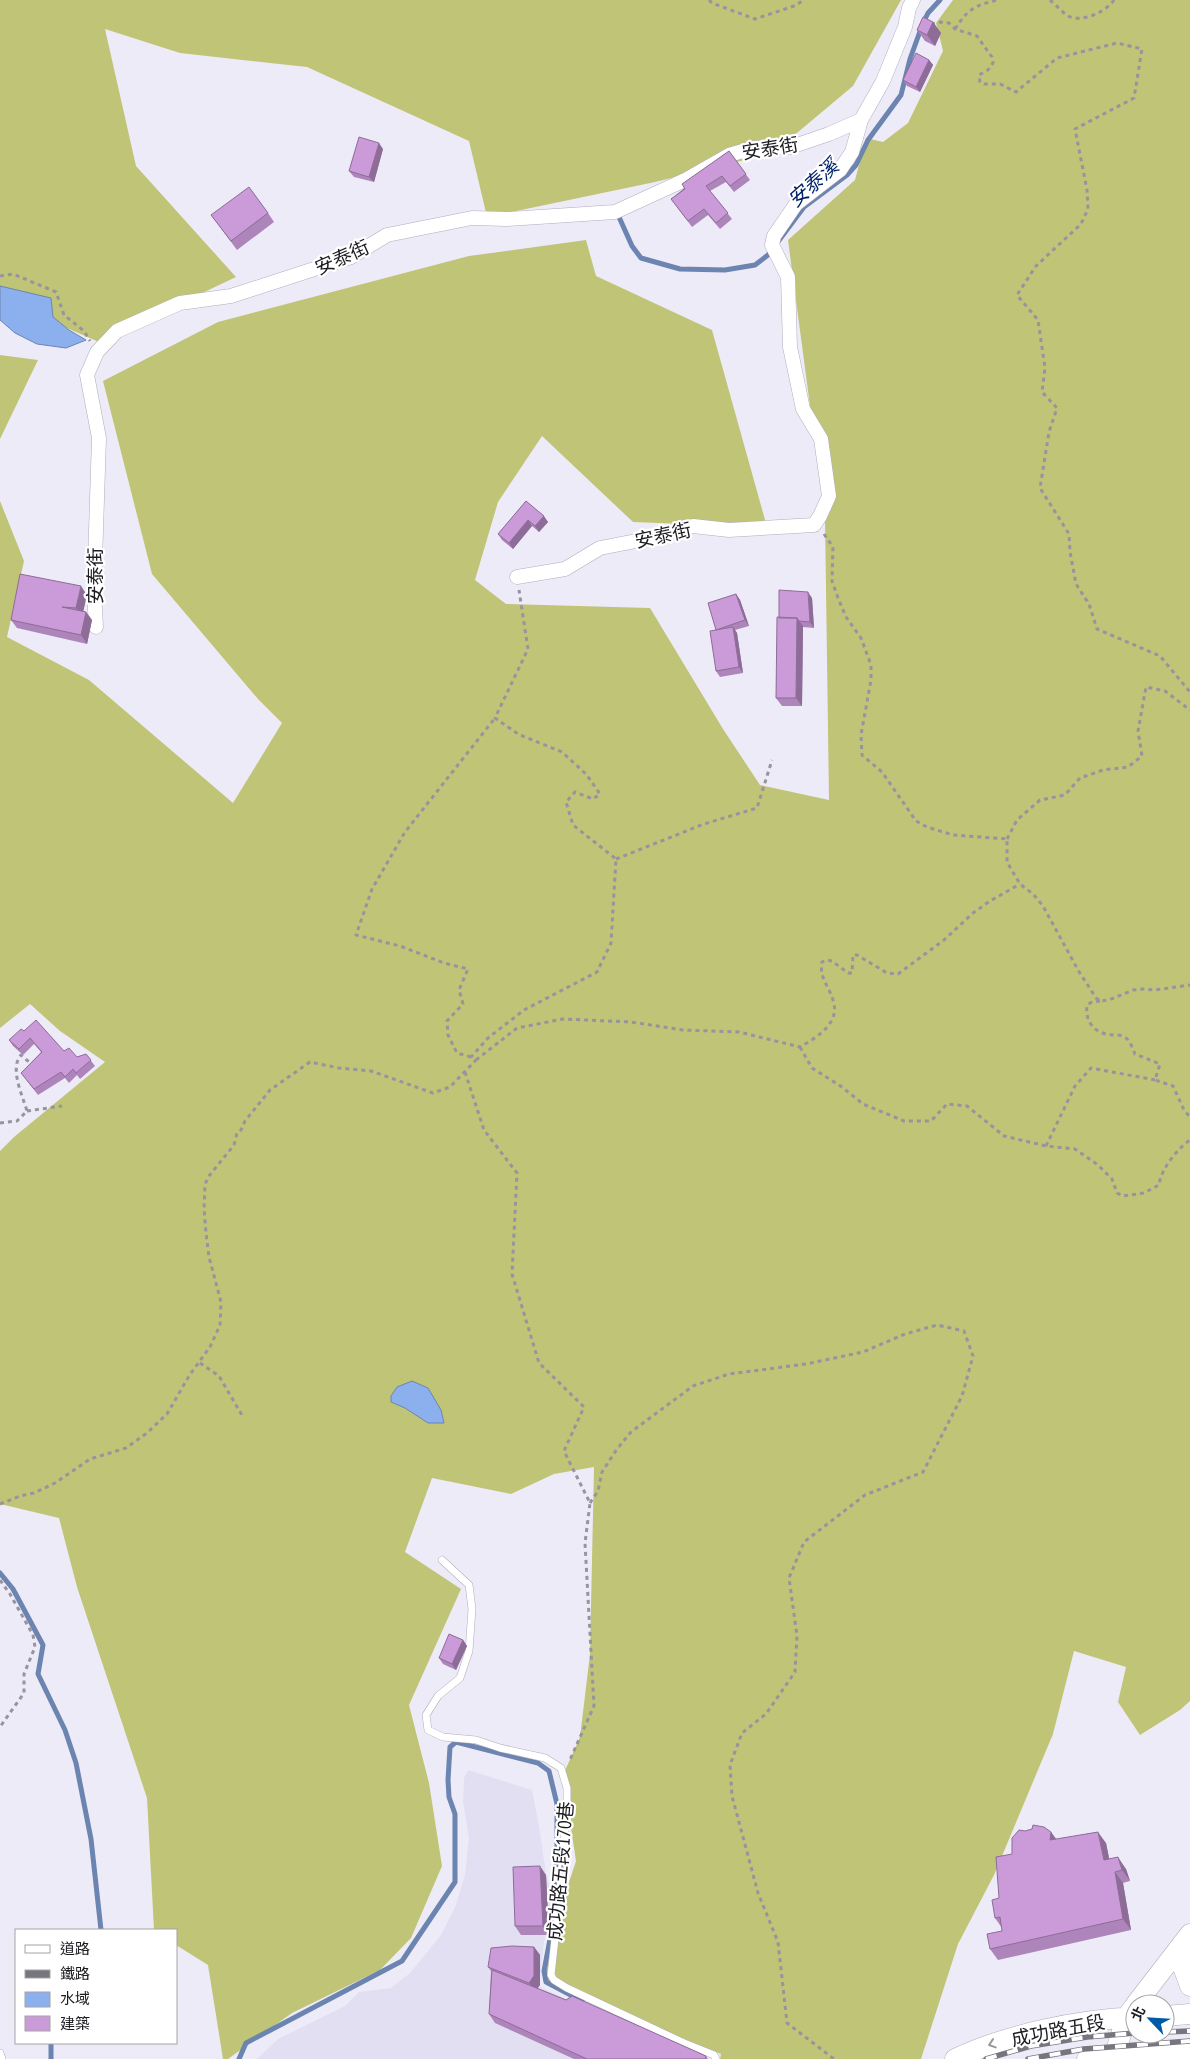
<svg xmlns="http://www.w3.org/2000/svg" width="1190" height="2059" font-family="'PT Sans Narrow','Noto Sans TC',sans-serif">
  <rect width="100%" height="100%" fill="#eeebf8"/>
  <path fill="#e3dff3" d="M468,1770l64,20 7,36 7,48 4,15 2,27 -8,26 -5,44 33,16 130,57h-445l21,-20 67,-33 14,-14 32,-4 19,-15 31,-38 15,-30 9,-31 4,-36 -6,-37 1,-23z"/>
  <path fill="#c0c477" d="M0,0h901l-48,86 -80,67 -118,29 -168,35 -18,-76 -162,-74 -127,-14 -75,-24 31,137 100,111 -137,65 -99,-43z
    M953,0h237v1701l-10,9 -40,25 -22,-33 8,-35 -52,-16 -21,83 -59,141 -36,69 -37,115h-201l1,-5 -176,-71 3,-37 28,-85 -13,-86 17,-38 10,-83 4,-187 -40,7 -43,20 -79,-16 -27,74 56,37 -52,116 20,78 13,83 -31,72 -31,32 -88,43 -64,46h-5l-15,-94 -32,-20v-15h-22l-7,-132 -70,-211 -18,-69 -59,-14v-353l14,-14 91,-75 -45,-31 -30,-27 -30,24v-527l24,60 -17,76 82,43 144,123 49,-80 -24,-24 -106,-125 -49,-193 115,-59 251,-66 117,-16 10,36 116,54 55,197 -134,-5 -91,-86 -44,66 -23,78 31,24 144,4 73,121 37,56 69,15 -4,-281 -37,-279 67,-60 11,-42 17,4 25,-19 35,-72 -7,-28z
    M0,355l38,5 -38,79z"/>
  <path fill="#8cb0ee" stroke="#6b84b0" d="M0,286l51,12 2,19 16,13 17,10 -20,8 -29,-4 -22,-11 -15,-13z
    M412,1381l16,7 13,22 3,13h-16l-23,-15 -14,-6v-6l6,-9z"/>
  <g fill="none" stroke-linecap="round" stroke-linejoin="round">
    <path stroke="#6b84b0" stroke-width="5" d="M619,217l13,29 9,12 39,11 45,1 30,-5 13,-10 36,-48 43,-32 9,-10 12,-25 33,-45 9,-36 13,-36 5,-10 12,-13
      M0,1573l13,16 30,56 -5,29 27,56 11,33 15,76 10,91
      M51,2043v16
      M239,2059l7,-16 156,-82 53,-79v-68l-6,-17 -1,-17 2,-33 6,-5 82,21 11,8 8,33v41l-6,89 -7,37 2,11 36,19"/>
    <defs>
      <path id="lane" d="M442,1560l27,25 3,24 -3,42 -9,27 -22,18 -12,19 2,15 15,7 33,3 24,8 45,10 16,10 6,20v14l-7,91 -9,82 3,5 13,8 117,55 30,12 2,4
        M0,2053l2,6"/>
      <path id="street" d="M517,577l48,-8 35,-21 36,-7 57,-15 36,4 85,-5 6,-9 9,-20 -8,-57 -18,-30 -13,-62 -2,-70 -16,-32 2,-9 22,-32 44,-34 12,-18 9,-32
        M96,627l-2,-35 5,-154 -12,-63 10,-23 20,-21 63,-28 51,-7 120,-39 36,-22 85,-17 35,1 108,-7 72,-33 42,-24 24,-7 38,-1 38,-13 32,-14 22,-39 22,-54 4,-19 4,-8"/>
      <path id="secondary" d="M1182,1944v20l8,22
        M1136,2004l54,-70
        M1165,2016l25,-2
        M1115,2054l11,-36 7,-10
        M955,2059c53,-25 122,-39 180,-42
        M1087,2059l28,-5 75,-3"/>
    </defs>
    <use href="#lane" stroke="#b0adba" stroke-width="8"/>
    <use href="#street" stroke="#b0adba" stroke-width="15"/>
    <use href="#secondary" stroke="#b0adba" stroke-width="21"/>
    <path stroke="#96949d" stroke-width="3" stroke-dasharray="4 4" stroke-linecap="butt" d="M709,0l3,3 43,16 42,-14 6,-5
      M1050,0c6,5 12,12 18,16 14,7 38,-4 46,-16
      M931,24l10,-2 8,1 6,6 22,7 15,21 1,6 -5,7 -9,5 1,7 4,2h16l16,8 41,-34 60,-15 25,6 -8,49 -59,31 12,61 1,19 -7,15 -45,42 -19,29 21,25 7,48 -3,24 15,16 -8,24 -9,56 29,46 1,18 6,32 13,20 8,25 63,27 30,36
      M955,29c13,-20 19,-23 42,-29
      M0,276l13,-2 43,18 8,23 20,16 6,10
      M824,534l9,13 -1,34 6,17 8,19 15,21 10,27v15l-10,55 1,20 20,17 34,49 11,6 26,8 54,4v23l13,22 13,10 10,12 35,64 18,28 4,3 9,-1 24,-10 10,-1 12,1 35,-5
      M1007,839l10,-19 23,-20 25,-5 15,-17 23,-8 25,-3 14,-11 -4,-25 8,-44 19,4 25,19
      M616,859l88,-35 53,-16 15,-48
      M1100,1001l-8,1 -5,3c-2,14 5,26 19,29 5,2 11,0 16,2 8,2 10,12 13,18l25,10 -5,16 18,6 11,24 6,7
      M800,1047l12,21 30,19 21,17 41,17h27l16,-17 20,2 37,30 42,10 29,3 23,16 14,14 5,14 6,3 21,-3 15,-8c2,-16 18,-36 31,-45
      M471,1057l-14,-4 -9,-18 -1,-14 16,-17 -4,-14 9,-21 -24,-6 -44,-17 -44,-11 16,-46 33,-57 90,-114
      M476,1060l41,-32 46,-9 68,3 52,8 56,2 61,15c17,-10 41,-24 33,-47 -4,-14 -14,-22 -11,-38l4,-2 6,1 16,12h4l1,-18h4l30,18 11,1 46,-34 29,-27 17,-12 30,-17
      M465,1072l19,58 33,43 -5,101 27,89 45,44 -20,44 26,52 -5,40 9,163 -25,56
      M27,1111l35,-5
      M0,1123l17,-2 10,-10c-4,-14 -18,-43 -6,-56l8,7
      M1046,1146l29,-60 16,-18 64,12
      M200,1363l19,13 24,41
      M590,1503l8,-12 4,-19 15,-23 14,-17 62,-46 36,-12 77,-10 57,-12 42,-18 32,-9 27,6 9,25 -11,40 -39,76 -58,23 -61,47 -15,36 8,58 -2,36 -29,42 -24,19 -12,32 2,31 26,97 20,49 9,81 47,36
      M0,1504l20,-8 14,-3 21,-10 35,-24 36,-11 21,-15 20,-19 22,-38 21,-29 10,-22 1,-23 -12,-45 -3,-24 -2,-24 1,-25 4,-8 25,-31 3,-12 4,-3 4,-9 25,-31 40,-28 29,6 32,3 62,22 17,-6 26,-27 -5,-3 17,-19 36,-28 73,-38 14,-29 5,-84 -43,-34 -7,-23 9,-10 18,7 7,-5 -14,-20 -24,-22 -44,-18 -23,-16 33,-69 -9,-59
      M0,1580l10,14 23,41 2,12 -11,27v19l-24,34"/>
    <use href="#lane" stroke="#fff" stroke-width="7"/>
    <use href="#street" stroke="#fff" stroke-width="14"/>
    <use href="#secondary" stroke="#fff" stroke-width="20"/>
    <defs>
      <path id="rail" d="M1165,2032l25,-1
        M986,2059l45,-13 56,-9 48,-4
        M1028,2059l56,-10 106,-8"/>
    </defs>
    <use href="#rail" stroke="#77757d" stroke-width="5.5"/>
    <use href="#rail" stroke="#fff" stroke-width="4" stroke-dasharray="11" stroke-linecap="butt"/>
  </g>
  <path fill="#ae85ba" d="M933,22l8,11 -6,13 -10,-5 -8,-11z
    M929,60l4,5 -13,27 -13,-6 -4,-6z
    M383,149l-9,33 -20,-5 -5,-6z
    M729,151l21,29 -16,12 -8,-10 -16,9 22,28 -12,10 -12,-14 -16,12 -21,-28z
    M268,213l6,9 -37,28 -26,-35z
    M526,501l22,21 -9,10 -7,-6 -19,23 -11,-9 -4,-6z
    M736,594l4,6 9,26 -14,4 2,3 6,40 -23,4 -4,-6v-41z
    M87,595l-4,16 3,1 6,8 -5,24 -70,-16 -6,-8z
    M812,598l2,30 -11,-1 -1,79h-20l-6,-8 3,-80z
    M24,1031l53,26 9,-3 9,12 -15,13 -3,-4 -8,8 -4,-5 -27,17 -17,-22 20,-21 -7,-8 -11,11 -10,-9 -4,-6z
    M463,1640l4,6 -11,24 -13,-6 -4,-6z
    M1051,1832l5,7 50,4 3,16 17,10 4,12 -7,2 8,47 -133,30 -8,-11 12,-18v-3l-7,-10 4,-20 13,-44z
    M546,1875l3,60h-28l-6,-9z
    M534,1947l6,8v30l-3,3 169,68 2,3h-134l-79,-36 -6,-9 2,-43 -3,-4z"/>
  <path fill="#8d6c97" d="M933,22l8,11 -6,13 -8,-11z
    M929,60l4,5 -13,27 -4,-5z
    M379,143l4,6 -9,33 -5,-5z
    M544,516l4,6 -9,10 -4,-6z
    M528,520l4,6 -19,23 -4,-6z
    M81,586l6,9 -5,22 -6,-9z
    M808,592l4,6 2,30 -4,-6z
    M736,594l4,6 9,26 -4,-6z
    M86,612l6,8 -5,24 -6,-9z
    M797,618l6,8 -1,80 -6,-8z
    M733,627l4,6 6,40 -4,-6z
    M463,1640l4,6 -11,24 -4,-6z
    M1051,1832l8,11 -9,-3z
    M1098,1832l8,11 6,29 -8,-12z
    M1118,1857l8,12 4,12 -8,-11z
    M565,1865l2,3v10l-3,-3z
    M540,1866l6,9 3,60 -6,-9z
    M1115,1872l8,11 8,47 -8,-11z
    M534,1947l6,8v30l-5,7 -6,-9z"/>
  <path fill="#ca9bd8" stroke="#8d6c97" d="M923,17l10,5 -6,13 -10,-5z
    M916,53l13,7 -13,27 -13,-7z
    M359,137l20,6 -10,34 -20,-6z
    M729,151l17,23 -16,12 -8,-10 -16,10 22,27 -12,10 -12,-14 -16,12 -17,-22 14,-10 -3,-5z
    M249,187l19,26 -37,28 -20,-26z
    M526,501l18,15 -9,10 -7,-6 -19,23 -11,-9z
    M20,574l61,12 -5,22 -14,-1 24,5 -5,23 -70,-15z
    M779,590l29,2 2,30 -11,-1 -2,-3h-18z
    M736,594l9,26 -29,10 -8,-27z
    M777,617l20,1 -1,80h-20z
    M733,627l6,40 -23,4 -6,-40z
    M36,1020l28,31 5,-3 8,9 9,-3 5,6 -15,13 -3,-4 -8,8 -4,-5 -27,17 -13,-16 21,-21 -12,-14 -11,11 -10,-9 12,-11 3,2z
    M449,1634l14,6 -11,24 -13,-6z
    M1033,1825l11,2 7,5 -1,8 48,-8 6,28 14,-3 4,13 -7,2 8,47 -133,30 -3,-15 15,-3 -2,-14 -5,1 -3,-18 7,-2 -3,-41 16,-3v-16l7,-8 6,1 7,-2z
    M562,1865h3l-1,10h-2z
    M540,1866l3,60h-28l-2,-59z
    M512,1946l22,1v29l-5,7 -41,-16 3,-19z
    M492,1970l74,30 6,-4 134,60 -1,3h-118l-98,-45z"/>
  <defs><path id="oneway-chevron" d="M-2-3.5L2.5 0L-2 3.5" fill="none" stroke-width="1.6" stroke-linecap="round" stroke-linejoin="round" transform="scale(1.25)"/></defs>
  <use stroke="#99999b" href="#oneway-chevron" transform="translate(992 2044) rotate(162)"/>
  <g text-anchor="middle" dominant-baseline="central" stroke-width="4.5" stroke-linejoin="round" paint-order="stroke">
    <g font-size="19" fill="#1d1c21" stroke="#fff">
      <text transform="translate(770 148) rotate(-9)">安泰街</text>
      <text transform="translate(342 257) rotate(-24)">安泰街</text>
      <text transform="translate(663 535) rotate(-12)">安泰街</text>
      <text transform="translate(95 576) rotate(-90)">安泰街</text>
      <text transform="translate(560 1871) rotate(-85)">成功路五段170巷</text>
      <text transform="translate(1058 2030) rotate(-11)">成功路五段</text>
    </g>
    <g font-size="20" font-style="italic" fill="#002168" stroke="#fff">
      <text transform="translate(813 183) rotate(-42)">安泰溪</text>
    </g>
  </g>
  <rect x="15" y="1929" width="162" height="115" fill="#ffffff" stroke="#a5a4a6"/>
  <rect x="25" y="1945" width="25" height="8" fill="#ffffff" stroke="#a5a4a6"/>
  <text x="60" y="1954" font-size="15" fill="#1d1c21">道路</text>
  <rect x="25" y="1970" width="25" height="8" fill="#77757d" stroke="#a5a4a6"/>
  <text x="60" y="1979" font-size="15" fill="#1d1c21">鐵路</text>
  <rect x="25" y="1992" width="25" height="15" fill="#8cb0ee" stroke="#a5a4a6"/>
  <text x="60" y="2004" font-size="15" fill="#1d1c21">水域</text>
  <rect x="25" y="2016" width="25" height="15" fill="#ca9bd8" stroke="#a5a4a6"/>
  <text x="60" y="2029" font-size="15" fill="#1d1c21">建築</text>
  <g transform="translate(1150 2019) rotate(295)"><circle r="24" fill="#ffffff" stroke="#a5a4a6"/>
  <path d="M0-4L9 19L0 12L-9 19Z" fill="#015aa7"/>
  <text y="-8" font-size="14" font-weight="bold" text-anchor="middle" fill="#1d1c21">北</text>
  </g>
</svg>
